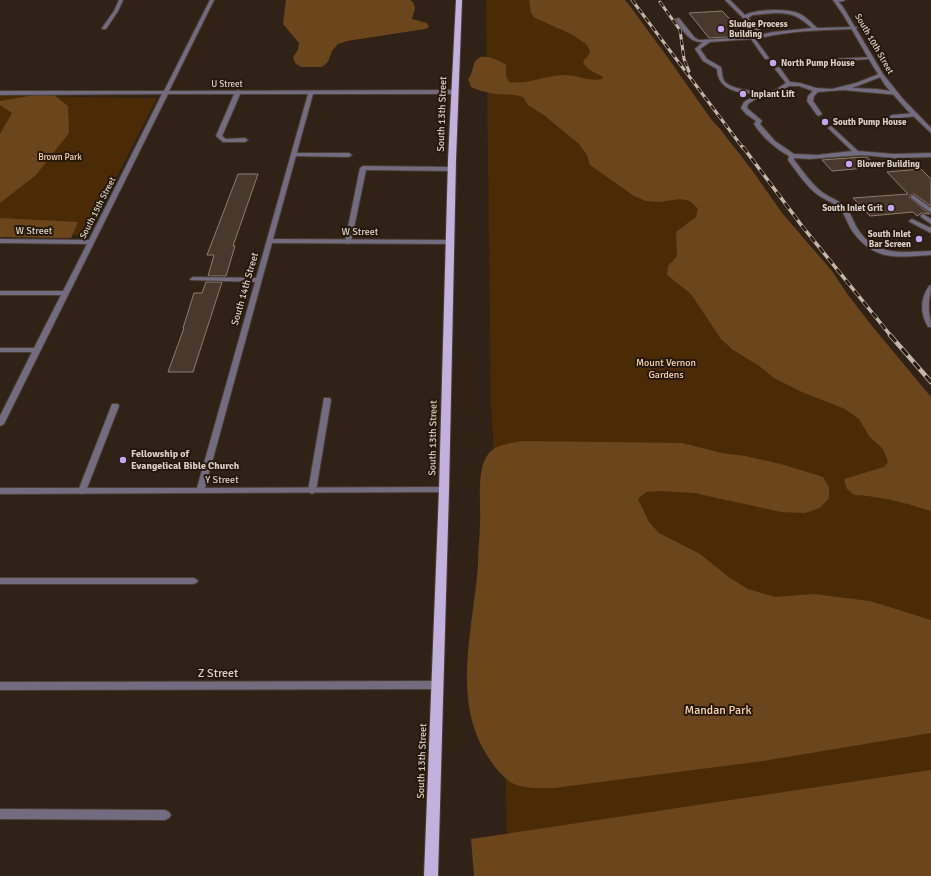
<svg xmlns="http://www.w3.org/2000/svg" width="931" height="876" font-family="Signika,sans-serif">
  <rect width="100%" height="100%" fill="#302216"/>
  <path fill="#4a2b06" d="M486,0h130l315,416v460h-423l-8,-333 -9,-137z
    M0,96l157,2 -70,137h-87z"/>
  <path fill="#6b451c" d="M286,0h124l3,2 2,6 -3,11 15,4 2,4 -4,2 -78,12 -9,3 -6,7 -4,11 -6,5h-21l-6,-4 -2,-6 5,-7 1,-7 -16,-19z
    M529,0h96l5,6 38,52 43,61 9,10 32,41 30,43 50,58 16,24 24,31 59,71v114c-26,-8 -50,-15 -77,-16l-7,-6 -3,-10 40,-12 4,-5 -5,-13 -14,-13 -10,-17 -14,-10 -43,-17 -28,-14 -16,-13 -25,-15 -12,-11 -30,-45 -24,-19 1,-9 9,-10 -1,-24 20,-15 2,-8 -8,-8 -10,-2 -21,3 -13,-1 -12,-5 -44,-31 -3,-10 -8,-11 -34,-28 -17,-11 -5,-8 -8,-2 -20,-1 -14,-3 -10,-4 -3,-8c4,-5 4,-9 6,-15 5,-14 25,-4 32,1v11l3,6c19,3 36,-7 56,-7 12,0 25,7 37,4l1,-2c-8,-5 -18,-7 -20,-16l5,-5 2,-5 -4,-7 -15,-10 -36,-16 -4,-5z
    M34,95h20l14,11 1,27 -33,42 -36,28v-69l12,-21 -12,-8v-4z
    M0,218l78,4 -7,16 -71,-1z
    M523,441l159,2 40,10 23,3 36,8 42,13 6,10v11l-9,10 -15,5 -24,-1 -87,-19 -34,-2 -14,1 -8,7 11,23 10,11 41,21 30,24 18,11 27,8 39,-3 56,7 61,19v113l-168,28 -209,27c-13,0 -30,1 -42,-5 -11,-7 -19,-18 -26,-29 -35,-58 -12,-128 -8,-190 0,-14 2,-29 2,-43 1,-19 -4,-53 9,-68 8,-9 23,-10 34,-12z
    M931,770v106h-457l-3,-37z"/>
  <path fill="#48392c" stroke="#8d7d6e" d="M722,11l11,11 13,14 -37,2 -20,-25z
    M862,157h5l10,10 -45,4 -10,-11z
    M921,169l10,10v27l-17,-12 -4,1v3l20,16 -8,-1 -5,3 -4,-4 -43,4 -17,-18 55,-4 -21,-22z
    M238,174h20l-25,72h2l-9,30h-18l6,-21h-7z
    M206,282h16l-29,90h-25l16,-44h-1l11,-35h8z"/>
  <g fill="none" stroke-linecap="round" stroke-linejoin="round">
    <defs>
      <path id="lane" d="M725,0h5l15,15c10,-6 44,-7 55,-1 6,3 12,9 17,14l40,-1v1l-2,1c-34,1 -67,2 -100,10l14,19 -2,1h-2l-14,-20 -41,3 -10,7 7,10 14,8c1,5 1,11 4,15 9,9 39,11 50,8 4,-2 7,-5 11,-7l-11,-14 3,-2 2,1 10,14 10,1 16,5 16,1 24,-6 23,-9h4v2l-31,12 25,1 19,3 2,1v2l-55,-5 -25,2 -4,4 -1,5 9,13 -3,2 -2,-1 -10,-14 1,-5 5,-5 -14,-5h-10l-9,6 -16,2 -16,10 -1,4 14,12 1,1 -2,3 15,17 19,13 23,1 35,-4 -23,-22 -1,-1 3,-2 27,25 36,3 37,-1v4l-37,1 -32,-3 -53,4 -15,-1v2c9,11 17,24 28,32 8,6 17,8 23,15 6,6 8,14 12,21 18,29 45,24 74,23v4c-33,2 -56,7 -78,-23 -6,-8 -7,-17 -14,-24 -6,-6 -14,-8 -21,-13 -12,-9 -21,-23 -30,-35l1,-4c-13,-7 -27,-19 -35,-32l2,-3 -10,-7 -5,-6 3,-6 13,-8c-18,-1 -39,-3 -40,-25l-14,-8 -8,-12 8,-7c-14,1 -21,-13 -28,-23l4,-1 16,20 4,2 53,-3 8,-2zM774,13c19,0 24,3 38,15l-39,4 -9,2 -16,-16 5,-3z
        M833,0h12c-2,2 -10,2 -12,0z
        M873,57v1l-2,1 -39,2 -2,-1 2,-1z
        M238,90l3,2 -19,44 4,3 19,-1 3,2 -3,2h-22l-7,-6 19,-44z
        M915,113l3,2 -1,1 -25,3 -3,-2 3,-2z
        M293,153h56l3,2 -3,2 -58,-1v-2z
        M363,166l89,1 3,2 -3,2 -86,-1 -15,72 -3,2 -3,-2 15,-74z
        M913,195l18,13v5l-20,-15v-2z
        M923,214l8,5v5l-10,-7v-2z
        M912,219l19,9v5l-21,-11 -1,-1z
        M193,277l65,1 3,2 -3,2 -67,-2 -1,-1z
        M0,291h65l3,2 -3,2h-65z
        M324,398h6l1,2 -15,91 -4,3 -4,-3z
        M112,404h6l1,2 -33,85 -4,3 -3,-1 -1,-2z
        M0,578h193l3,1 2,2 -2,2 -3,1h-193z
        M0,809l165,1 4,2 2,3 -2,3 -4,2 -165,-1z"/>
      <path id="street" d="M119,0h4l-5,11 -12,18h-4v-1l12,-17z
        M210,0h4l-45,91 286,-1 3,2 -3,2h-142l-40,145 177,1 3,2 -3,2 -178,-1 -67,245 239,-1 3,1 1,2 -1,2 -447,2v-6h197l111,-394h-140l-164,330 -4,2v-10l32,-64h-32v-4h34l53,-104 -87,-1v-4l89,1 73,-146 -162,1v-4h164z
        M833,0h4l6,7 40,67 20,25 28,29v5l-25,-24 -21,-24 -12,-19 -29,-50z
        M931,285c0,7 -2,13 -2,19 -1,8 2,15 2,23h-3c-8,-14 -8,-28 1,-41z
        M436,681l4,1 1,3 -1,3 -4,1 -436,1v-8z"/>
      <path id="primary" d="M456,0h6l-6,160 -7,330 -11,386h-14l15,-386 9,-330z"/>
    </defs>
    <use href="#lane" stroke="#4b3e32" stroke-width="2"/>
    <use href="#street" stroke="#4b3e32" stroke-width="2"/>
    <use href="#primary" stroke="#4b3e32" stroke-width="2"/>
    <use href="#lane" fill="#736b80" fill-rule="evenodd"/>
    <use href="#street" fill="#736b80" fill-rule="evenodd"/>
    <use href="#primary" fill="#c2b0dd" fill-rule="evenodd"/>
    <defs>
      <path id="rail-far2" d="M632,0l111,148
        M660,2l20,28 4,29 5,12"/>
      <path id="rail-far1" d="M743,147l59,79 89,110"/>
      <path id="rail" d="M890,335l41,47"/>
    </defs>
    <use href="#rail-far2" stroke="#c1b7ae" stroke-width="3"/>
    <use href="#rail-far1" stroke="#c1b7ae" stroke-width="3.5"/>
    <use href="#rail" stroke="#c1b7ae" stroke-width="4.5"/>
    <use href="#rail-far2" stroke="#26190c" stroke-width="2" stroke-dasharray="5.5" stroke-linecap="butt"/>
    <use href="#rail-far1" stroke="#26190c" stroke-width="2.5" stroke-dasharray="7" stroke-linecap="butt"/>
    <use href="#rail" stroke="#26190c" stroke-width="3" stroke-dasharray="9" stroke-linecap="butt"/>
  </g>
  <g fill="#c5a6f0" stroke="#26190c" stroke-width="1.5">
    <circle cx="721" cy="29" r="4"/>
    <circle cx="773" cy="63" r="4"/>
    <circle cx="743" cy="94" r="4"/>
    <circle cx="825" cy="122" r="4"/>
    <circle cx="849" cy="164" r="4"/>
    <circle cx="891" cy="208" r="4"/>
    <circle cx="919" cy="239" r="4"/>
    <circle cx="123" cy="460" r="4"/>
  </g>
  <g text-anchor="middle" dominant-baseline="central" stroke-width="4" stroke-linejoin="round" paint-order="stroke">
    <g font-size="9" font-weight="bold" fill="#d9d0c8" stroke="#26190c" text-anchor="start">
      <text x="729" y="24">Sludge Process<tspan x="729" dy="10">Building</tspan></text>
      <text x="781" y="63">North Pump House</text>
      <text x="751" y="94">Inplant Lift</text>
      <text x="833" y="122">South Pump House</text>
      <text x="857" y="164">Blower Building</text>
      <text x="883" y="208" text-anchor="end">South Inlet Grit</text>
      <text x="911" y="234" text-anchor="end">South Inlet<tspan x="911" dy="10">Bar Screen</tspan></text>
    </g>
    <g font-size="9" fill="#d9d0c8" stroke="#26190c">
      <text transform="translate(874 44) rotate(60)">South 10th Street</text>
      <text x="227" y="84">U Street</text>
      <text transform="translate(98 208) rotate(-63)">South 15th Street</text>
    </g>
    <g font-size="9" fill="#fbd5b1" stroke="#26190c">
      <text x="60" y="157">Brown Park</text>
    </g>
    <g font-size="10" fill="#d9d0c8" stroke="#26190c">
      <text transform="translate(442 114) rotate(-88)">South 13th Street</text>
      <text x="34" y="231">W Street</text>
      <text x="360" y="232">W Street</text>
      <text transform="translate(245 289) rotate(-74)">South 14th Street</text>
      <text transform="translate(433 438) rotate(-89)">South 13th Street</text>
      <text x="222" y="480">Y Street</text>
      <text transform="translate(422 761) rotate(-88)">South 13th Street</text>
    </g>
    <g font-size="10" fill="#fbd5b1" stroke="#26190c">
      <text x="666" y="363">Mount Vernon<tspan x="666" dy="12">Gardens</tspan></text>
    </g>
    <g font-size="10" font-weight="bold" fill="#d9d0c8" stroke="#26190c" text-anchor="start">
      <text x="131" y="454">Fellowship of<tspan x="131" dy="12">Evangelical Bible Church</tspan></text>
    </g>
    <g font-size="12" fill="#d9d0c8" stroke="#26190c">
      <text x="218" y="673">Z Street</text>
    </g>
    <g font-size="12" fill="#fbd5b1" stroke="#26190c">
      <text x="718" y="710">Mandan Park</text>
    </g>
  </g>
</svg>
